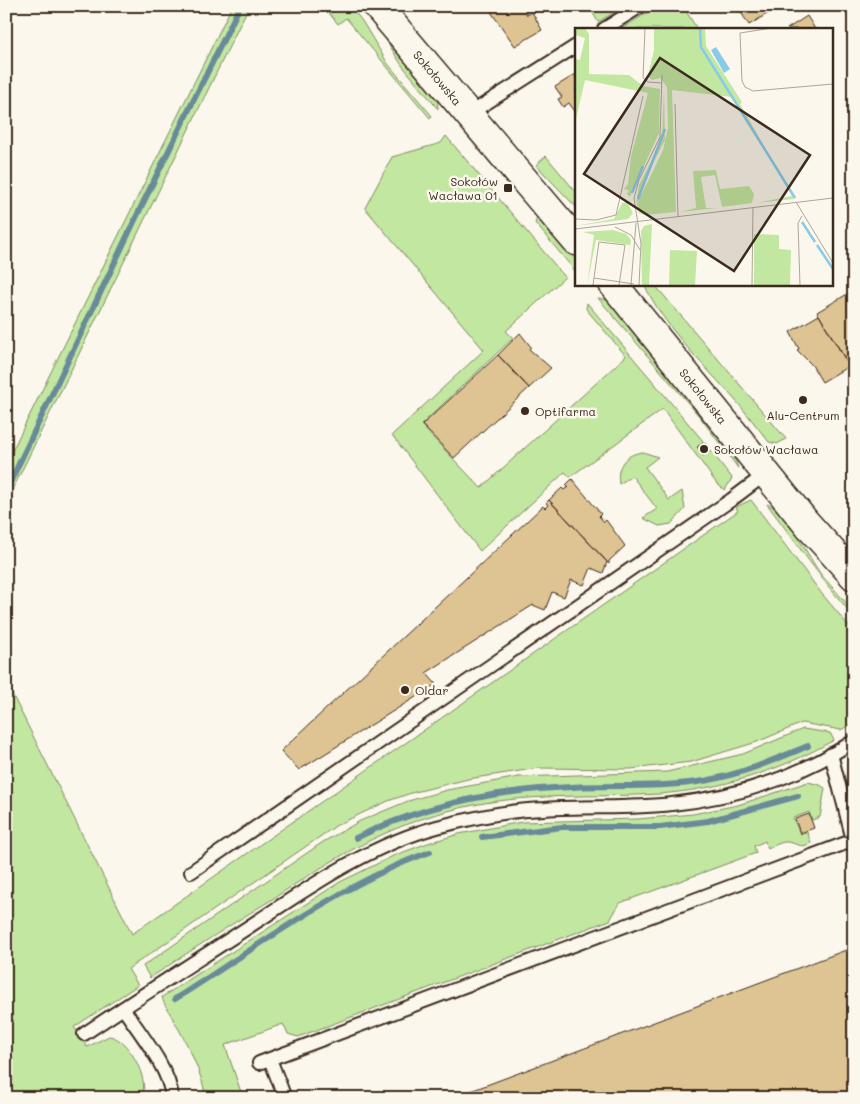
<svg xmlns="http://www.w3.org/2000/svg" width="860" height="1104" font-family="Mali,sans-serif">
  <rect width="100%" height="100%" fill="#fbf7ec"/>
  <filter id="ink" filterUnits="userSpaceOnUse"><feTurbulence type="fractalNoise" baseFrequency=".02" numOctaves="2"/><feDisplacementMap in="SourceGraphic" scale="10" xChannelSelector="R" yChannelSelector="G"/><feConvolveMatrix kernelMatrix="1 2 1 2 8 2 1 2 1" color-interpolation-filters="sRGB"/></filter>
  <g filter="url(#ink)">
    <path fill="#c2e7a1" stroke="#7e8860" d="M232,6h17l-243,497v-40z
      M323,6h27l12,15 26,43 44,52 -2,2 -84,-100 -8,6z
      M589,6h36l-27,16z
      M658,6h25l14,23h-76z
      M370,14l67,81 1,14 -37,-45z
      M446,136l119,141 -59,54 7,7 -92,87 60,63 145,-132 -40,-47 1,-6 116,138 -6,6 6,9 8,-5 21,27 -7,12 -8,-6 -54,-75 -93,68 -5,-5 -85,79 -88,-116 92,-85 -119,-142 27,-51 49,-14z
      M546,156l30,36v15l-40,-42z
      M538,216l38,44v12l-41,-49z
      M644,284h10l132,155 -9,5 -8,-2c-13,-16 -26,-34 -41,-50 -31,-34 -64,-66 -84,-108z
      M598,298l13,3 87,107 38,54 2,6 -38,-51z
      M643,452l15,5 -13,10 24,33 13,-9 3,18 -14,15 -12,2 -16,-8 14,-9 -25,-33 -13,8c-3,-18 6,-30 24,-32z
      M751,500l71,94 32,38v90l-13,8 -39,-7 -45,19 -66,20 -60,7 -92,-1 -71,11 -57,14 -23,8 -51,24 -209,144 10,16 -64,42 13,20 22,-11c20,2 41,44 33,62h-136v-416l126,252 606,-423 -2,-4z
      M767,504c22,9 41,54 56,73 10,11 21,23 31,35v5l-30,-36z
      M803,729l27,4 4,7c-54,31 -112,49 -175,54 -67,4 -133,-2 -199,14 -74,17 -127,51 -189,92 -41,25 -81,51 -121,78l-7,-12 180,-124 37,-21 48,-20 39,-11 72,-13 148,-5 76,-18z
      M808,782l12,3 5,3 -5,29 -8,3 -3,-8 -16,6 7,16 7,-2 4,11c-11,7 -16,-2 -27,-1 -5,1 -11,4 -16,6l-3,-7 -11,5 2,7 -136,50 -10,17 -312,117 -10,-3 -5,-10 -58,21 18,53h-37c-6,-34 -25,-65 -42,-95l-2,-6 178,-115 53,-26 35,-13 31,-9 63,-12 116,-3 55,-5 45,-9z"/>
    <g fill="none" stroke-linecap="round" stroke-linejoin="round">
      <path stroke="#698a98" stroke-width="6" d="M6,491l137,-288 97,-197
        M482,837l80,-10h98l48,-6 90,-25
        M356,838c67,-33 141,-48 216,-51 44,-2 88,1 132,-6 36,-6 70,-21 104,-35
        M175,999c81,-51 165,-115 255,-147"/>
    </g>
    <path fill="#dec393" stroke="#3b2a1e" d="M500,6h22l5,9 5,-3 10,18 -27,16 -24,-34z
      M737,6h43l-31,19z
      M807,16l8,13h-28z
      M576,74v39l-7,-10 -6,4 -5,-8 4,-2 -7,-10z
      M854,290v83l-37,-61z
      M819,315l30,51 -27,16 -10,-17 -15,-15 2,-1 -9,-17z
      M520,333l11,14 -2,2 22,19 -22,20 -31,-33z
      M498,355l31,33 -75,70 -32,-33z
      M704,442l6,8 -7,5 -5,-8z
      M572,479l29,35 -2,2 5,6 2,-2 19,26 -16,15v3l-60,-64 13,-12 2,2 4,-3 -2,-2z
      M549,500l58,62 -4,11 -12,-5 -7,17 -13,-5 -7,17 -12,-5 -7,18 -12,-5 -107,68 10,11 -1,1 -136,85 -18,-19 262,-245 2,2 3,-3 -2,-2z
      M809,814l5,14 -14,5 -5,-14z
      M854,947v151h-402z"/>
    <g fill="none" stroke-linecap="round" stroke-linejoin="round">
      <defs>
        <path id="service" d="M604,29l37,-23
          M469,114l107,-68
          M831,754l22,86
          M191,872l540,-372 36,-27
          M123,1008c16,24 47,61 49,90
          M84,1034c54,-36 109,-71 163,-106 60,-39 120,-82 190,-101 35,-9 72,-17 108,-18 42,-3 85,0 127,-5 65,-7 127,-27 182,-63
          M270,1059l15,39
          M259,1063l595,-223"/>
        <g id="tertiary">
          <path id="s1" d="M377,6l199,235"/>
          <path id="s2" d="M613,284l194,240 47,52"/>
        </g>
      </defs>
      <use href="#service" stroke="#3b2a1e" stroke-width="16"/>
      <use href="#tertiary" stroke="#3b2a1e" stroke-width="31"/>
      <use href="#service" stroke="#fbf7ec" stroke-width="12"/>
      <use href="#tertiary" stroke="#fbf7ec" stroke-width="28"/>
    </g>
  </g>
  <g fill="#3b2a1e" stroke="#fbf7ec" stroke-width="2">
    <rect x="503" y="183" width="10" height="10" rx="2.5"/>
    <circle cx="803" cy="400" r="5"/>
    <circle cx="525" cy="411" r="5"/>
    <circle cx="704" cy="449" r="5"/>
    <circle cx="405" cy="690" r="5"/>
  </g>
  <g text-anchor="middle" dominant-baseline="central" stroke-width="5" stroke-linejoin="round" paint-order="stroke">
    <g font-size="12" fill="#3b2a1e" stroke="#fbf7ec">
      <text stroke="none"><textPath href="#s1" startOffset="94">Sokołowska</textPath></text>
      <text stroke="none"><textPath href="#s2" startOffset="144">Sokołowska</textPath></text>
    </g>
    <g font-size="12" fill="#3b2a1e" stroke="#fbf7ec" text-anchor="start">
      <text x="498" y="181" text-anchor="end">Sokołów<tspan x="498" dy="14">Wacława 01</tspan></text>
      <text x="535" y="411">Optifarma</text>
      <text x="803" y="415" text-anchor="middle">Alu-Centrum</text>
      <text x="714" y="449">Sokołów Wacława</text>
      <text x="415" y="690">Oldar</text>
    </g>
  </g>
  <g transform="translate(575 28)">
    <rect width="258" height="258" fill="#fbf7ec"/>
    <path d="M0,0h10l4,6v40l40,1 14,11 17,3 -1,44 -29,64 -3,-3 2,-4 -5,-1 4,-5 3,-28 17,-63 -63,-13 -10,43v-64l5,1 5,-22 -10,-3zM79,0h51l1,18 36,56 -2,2 54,95 -38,4 36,-7 -60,-99 -60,-7 4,122 -31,3 -6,-2 -2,-9 26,-54 5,-22 -1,-41 -7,-9 -8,2 -4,-4 6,-26zM89,61l1,51 -19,37 -6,22 -4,4 3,-18 23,-45zM141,142l4,19 29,-3 5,8 -2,9 -30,4 -7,-32 -14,2 5,31h11l-37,4 16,-4 -3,-37zM52,174l6,11 -5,6 -53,7 39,-7 8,-16zM77,196l-3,61h-7l-1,-54 3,-5zM38,202l13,4 5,6 -6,40 5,-35 -34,-5 -9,45 7,-50 -11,-3zM179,206l25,1v14l12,1 -1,35h-36zM95,222l27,1 -2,34h-26z" fill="#c2e7a1"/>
    <path d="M141,19l14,22 -6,4 -13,-23z" fill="#88cae9"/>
    <path fill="none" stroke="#88cae9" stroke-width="2.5" d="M125,0l1,19 94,151M57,165l11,-27M63,171l27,-70M227,194l13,20M242,217l16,24"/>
    <path fill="none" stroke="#aea59a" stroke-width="1" d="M70,0l-2,50 5,4 14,1M197,0l-32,5 2,48 3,6 8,4 80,-7M100,76l3,113M221,174l37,61M0,191l21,1 20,-5 27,-119M40,199l16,8 9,15M0,201l258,-31M19,250l40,6M18,257l6,-43 26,3 -6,40M56,257l5,-62M64,257l2,-41 -7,-46 5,-18 21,-43 2,-62M177,257l1,-77M225,257l-2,-62 4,-7"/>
    <path fill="#3b2a1e" fill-opacity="0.15" stroke="#3b2a1e" stroke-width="2.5" d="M85,30l150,97 -76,116 -150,-97z"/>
    <rect width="258" height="258" fill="none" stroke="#3b2a1e" stroke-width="2.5"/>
  </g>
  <rect width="860" height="1104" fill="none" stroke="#fbf7ec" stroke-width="25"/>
  <rect x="12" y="12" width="835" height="1079" fill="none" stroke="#3b2a1e" stroke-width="2" filter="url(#ink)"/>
</svg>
